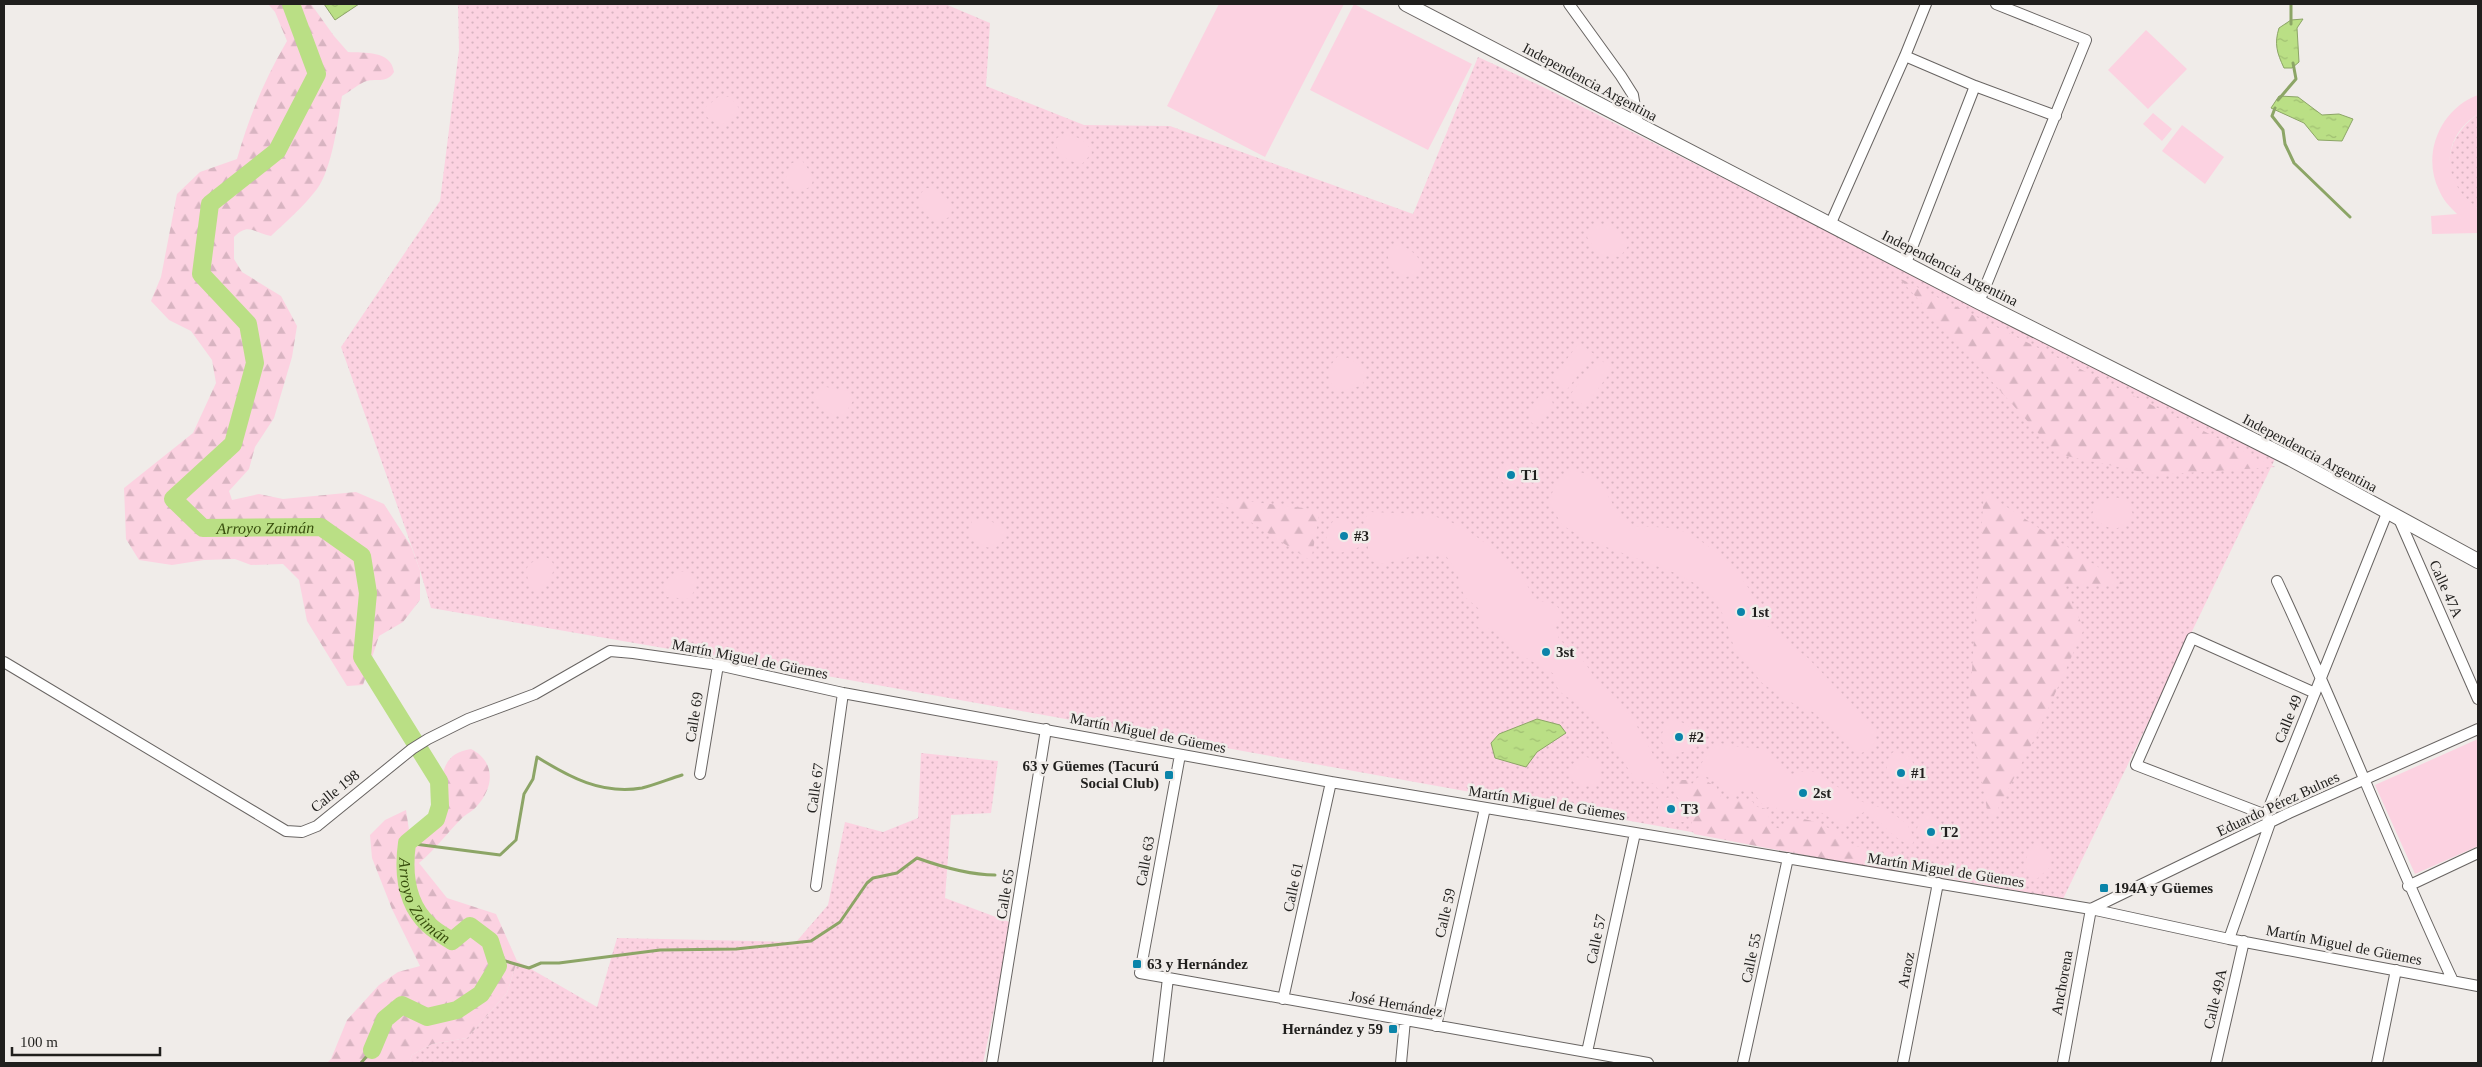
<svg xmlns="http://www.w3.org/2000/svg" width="2482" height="1067" font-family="'Times New Roman',serif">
  <defs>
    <pattern id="grass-dots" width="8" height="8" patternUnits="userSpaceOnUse" patternTransform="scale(1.25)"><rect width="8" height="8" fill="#fcd2e1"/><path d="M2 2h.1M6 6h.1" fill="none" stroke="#d8b4c1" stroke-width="1.8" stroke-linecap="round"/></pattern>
    <pattern id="forest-firs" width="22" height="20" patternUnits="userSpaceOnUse" patternTransform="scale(1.25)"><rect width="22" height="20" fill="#fcd2e1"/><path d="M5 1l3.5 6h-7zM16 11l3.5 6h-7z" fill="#d8b4c1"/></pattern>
    <pattern id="water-ripples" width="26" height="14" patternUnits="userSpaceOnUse" patternTransform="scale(1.25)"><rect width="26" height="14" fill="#badf85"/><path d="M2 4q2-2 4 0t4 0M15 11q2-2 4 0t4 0" fill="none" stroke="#a0bf72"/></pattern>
  </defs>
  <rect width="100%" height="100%" fill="#f0ece9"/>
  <path fill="url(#grass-dots)" d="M458,4h487l45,19 -4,63 98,39 86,1 243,88 65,-157 63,29 735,371 -213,442 -1219,-220 -413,-71 -11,-38 -79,-223 99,-146 19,-151z
    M2478,114v94c-39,-25 -37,-68 0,-94z
    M921,753l77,8 -7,52 -40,2 -6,83 67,25 -29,140h-574l3,-8 20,-11 35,-6 40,-45 10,-32 80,46 20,-69 179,4 32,-37 17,-83 38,10 35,-14z"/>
  <path fill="url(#forest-firs)" d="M268,4h43l23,32 14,16c16,1 43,-2 46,20 -8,13 -19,5 -30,10 -8,4 -15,10 -22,14 -4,25 -10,73 -25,93 -13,17 -30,32 -46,47 -18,-3 -22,-14 -37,1v22l8,13 39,24 16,30 -5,31 -18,61 -19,29 -6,22 -20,22 3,9 27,-6 24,5 73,-7 28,12 27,42 9,24v30l-17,22 -24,14 -16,49 -16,1 -40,-65 -8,-41 -16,-16 -32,1 -16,-6 -31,1 -32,5 -33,-5 -13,-21 -2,-51 69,-55 23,-50 -4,-23 -21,-29 -22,-11 -18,-19 10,-24 16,-83 23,-22 37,-13c12,-42 28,-81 50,-118l-12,-29z
    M1899,278l376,189 -119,8 -99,-21z
    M1984,492l140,92 -60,1 20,44 -48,107 -46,88 -21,-110z
    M1212,497l108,13 -9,51z
    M471,749c24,12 24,37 6,57 -4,5 -11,8 -15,12 -15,15 -27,32 -43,45l28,35 49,16 21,47 -10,32 -40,45 -35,6 -20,11 -3,8h-82l4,-4 16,-39 32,-35 19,-13 22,-6 -28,-57 -20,-51 -2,-23 15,-15 21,-10 3,20c53,-18 11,-73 62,-81z
    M1698,777l18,9 6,13c12,5 20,-2 31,3l1,4 12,3 6,17 11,4 1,-8c18,-11 47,7 63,17l1,5 12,3 43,27 -209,-40 -5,-25 -12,-12 -2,-13 5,-4h7l5,4z"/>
  <path fill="#fcd2e1" d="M1219,4h125l-79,153 -98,-51z
    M1354,4l118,60 -44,86 -118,-60z
    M2146,30l41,39 -39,40 -40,-39z
    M2478,95v19c-38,24 -37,69 0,94v25l-46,1 -1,-18 26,-2c-7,-7 -14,-14 -18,-24 -18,-36 2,-82 39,-95z
    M718,97h12l9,11c-7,19 -20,21 -34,7l1,-8z
    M2153,113l19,16 -10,12 -19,-17z
    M2182,125l42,32 -19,27 -43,-33z
    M1064,134c13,2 23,6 28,19l-10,11c-13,-2 -30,-11 -25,-26z
    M801,159l13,18 -3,10 -14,4 -7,-2 -5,-8 5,-17z
    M926,188c14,1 19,7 27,18l-3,11 -15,5c-11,-8 -14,-14 -16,-27z
    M1609,223l16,16 3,7 -8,11 -22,-3 -11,-17 4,-10z
    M1394,245c14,1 19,6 28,18l-4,10 -15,5c-11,-7 -14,-13 -16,-27z
    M1579,343l15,11 -28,37 -15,-11z
    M1338,356c15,2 19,7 28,18l-3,11 -23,7c-15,-11 -15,-22 -2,-36z
    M1598,358l15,11 -28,37 -15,-11z
    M826,387l23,4 4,10 -9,14c-14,0 -19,-2 -29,-12l1,-9z
    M1544,393l7,4 2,7c-5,9 -9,20 -20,20l-4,-4c-1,-11 6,-21 15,-27z
    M1505,464h8l11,9c-7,12 -16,17 -26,5l2,-8z
    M1573,470l14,4 17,15 17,29 13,8 40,2 19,7 36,27 21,28 15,34 43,34 69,72c-1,14 -4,19 -18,24l-46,-42 -27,-12 -24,-17 -28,-35 -8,-28 -14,-24 -18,-13 -19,-10 -90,-34 -23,-14 -12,-21c2,-16 7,-26 23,-34z
    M2112,497l15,2 7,18c-16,17 -28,14 -42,-3l5,-12z
    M1371,512l56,2 22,7 18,9 21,15 35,34 14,22c12,1 20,1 25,13l-7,13 4,12 26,24 10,15 22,20 17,23 32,56 3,6 -3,6 -6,3 -6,-8 -18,-4c-18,-24 -31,-54 -54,-73 -15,-13 -26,-10 -28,-33l-35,-20 -10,-9 -12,-15 -6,-2 -9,3 -6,-6 5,-12 -2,-4 -14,-12 -6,-13 -1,-11 -12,-17 -25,-2 -38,10 -12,-3 -4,-7 2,-12 -6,-22z
    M984,518l21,10 1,11 -12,10c-14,-3 -18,-7 -25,-19l3,-9z
    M1336,518c14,1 18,7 27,18l-3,11 -23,7c-14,-11 -14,-23 -1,-36z
    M544,556l7,4 4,7c-4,10 -6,17 -15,24l-10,-2 -4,-19 3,-6z
    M686,571l10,4c2,10 -1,16 -7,24l-22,-2 -4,-9c3,-12 11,-15 23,-17z
    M1671,720c14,1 19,6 28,18l-3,10 -23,7c-15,-11 -15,-22 -2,-35z
    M2478,739v107l-63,28 -40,-89z
    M1720,743c38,11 44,-7 67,32l22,-5 15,6 11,10 14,5 11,10 28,9 19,14 8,15 -3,6c-19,-3 -30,-27 -48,-33l-20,13c-9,-2 -16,-10 -25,-13 -11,-3 -30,-3 -40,0l-4,-6 -10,2 -13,-17 -10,-1 -9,6 -9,-6 -6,-8 -18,-8 -2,-6 13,-18z
    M1893,752c25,2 22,13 17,33l-7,4c-14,-9 -23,-23 -10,-37z
    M1586,757l14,3 1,21c-16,8 -26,9 -33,-8 3,-10 8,-13 18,-16z
    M1672,797c11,7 16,12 12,25h-14l-13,-11 2,-7 5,-6z
    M1924,815h8l10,9 1,18 -10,4 -16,-17 2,-8z
    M2036,844l12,8 4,8 -3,8 -12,11 -7,-2c-8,-13 -5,-22 6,-33z"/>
  <path fill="url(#water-ripples)" stroke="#8ca566" d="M324,4h35l-24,16z
    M2303,19l-6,9 2,34 -7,6h-8c-7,-15 -10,-24 -5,-40l12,-8z
    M2279,96l19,1 24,18 17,-1 14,5 -11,22 -24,-1 -14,-17 -33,-15z
    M1537,719l23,6 6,8 -29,19 -11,15 -31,-9 -4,-15 8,-9z"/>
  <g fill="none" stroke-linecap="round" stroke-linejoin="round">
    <path stroke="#8ca566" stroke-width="3" d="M2291,24v-20
      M2278,100l18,-21 -3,-16
      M2275,108l-3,8 11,14 2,14 9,19 56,54
      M407,843l93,12 16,-15 8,-46 9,-15 4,-22c32,20 65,38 105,31 13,-3 27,-9 40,-13
      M495,958l34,10 12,-5h18l101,-13 76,-1 75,-8 29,-19 27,-39 6,-5 24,-5 20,-15c25,9 52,17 78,17
      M361,1063l11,-13"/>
    <path stroke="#badf85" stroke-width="18" id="s1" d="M291,4l26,70 -40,77 -67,53 -9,70 47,50 7,39 -22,81 -60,55 30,29 118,-1 41,29 6,37 -6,64 77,124 1,25 -4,13 -29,24c-4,29 -1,61 22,82 6,6 15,11 23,16l18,-15 20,15 8,25 -17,28 -24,16 -30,7 -25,-12 -17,14 -13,31"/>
    <defs>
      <path id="street" d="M1569,4l52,72 12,19 5,30
        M1905,56l70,30 81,30
        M1830,225l75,-169 21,-52
        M1906,263l69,-177
        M1979,302l107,-262 -90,-36
        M2399,519l79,180
        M2277,581c62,132 114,268 176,400
        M4,662l282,169 16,1 15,-6 95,-77 16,-10 40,-20 67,-25 75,-43 23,2 85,12 125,28 488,89 760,127 138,30 249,47
        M1180,755l-40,218 508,90
        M700,774l18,-109
        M2266,815l-130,-50 56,-127 123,55
        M816,886l27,-193
        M2408,886l70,-33
        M2091,909l198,-96 189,-84
        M2229,939l41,-116 -4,-8 121,-302
        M1283,999l48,-217
        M1436,1026l49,-218
        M1587,1052l48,-219
        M992,1063l54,-334
        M1158,1063l10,-85
        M1401,1063l4,-43
        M1743,1063l45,-205
        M1903,1063l35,-180
        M2063,1063l28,-154
        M2216,1063l28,-122
        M2377,1063l19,-93"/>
      <path id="secondary" d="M1406,4l573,298 312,157 187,102"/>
    </defs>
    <use href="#street" stroke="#686462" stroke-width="12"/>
    <use href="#secondary" stroke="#686462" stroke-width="16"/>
    <use href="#street" stroke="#fff" stroke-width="10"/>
    <use href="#secondary" stroke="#fff" stroke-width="14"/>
  </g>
  <g fill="#0a84a9" stroke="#f0ece9" stroke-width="2">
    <circle cx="1511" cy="475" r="5"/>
    <circle cx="1344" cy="536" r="5"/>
    <circle cx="1741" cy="612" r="5"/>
    <circle cx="1546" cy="652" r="5"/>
    <circle cx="1679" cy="737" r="5"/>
    <circle cx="1901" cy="773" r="5"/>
    <rect x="1164" y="770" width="10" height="10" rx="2.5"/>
    <circle cx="1803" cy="793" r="5"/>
    <circle cx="1671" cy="809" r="5"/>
    <circle cx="1931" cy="832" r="5"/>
    <rect x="2099" y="883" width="10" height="10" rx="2.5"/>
    <rect x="1132" y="959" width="10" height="10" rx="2.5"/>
    <rect x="1388" y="1024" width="10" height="10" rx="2.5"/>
  </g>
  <g text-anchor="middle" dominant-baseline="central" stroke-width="5" stroke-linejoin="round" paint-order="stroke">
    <g font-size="15" fill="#201f1d" stroke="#f0ece9">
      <text transform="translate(1590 82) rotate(28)">Independencia Argentina</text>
      <text transform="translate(1950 268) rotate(27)">Independencia Argentina</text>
      <text transform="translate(2310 453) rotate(28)">Independencia Argentina</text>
      <text transform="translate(2446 589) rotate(66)">Calle 47A</text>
      <text transform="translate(750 659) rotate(11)">Martín Miguel de Güemes</text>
      <text transform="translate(694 717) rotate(-81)">Calle 69</text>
      <text transform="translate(2288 719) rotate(-68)">Calle 49</text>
      <text transform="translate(1148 733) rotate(11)">Martín Miguel de Güemes</text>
      <text transform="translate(815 788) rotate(-82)">Calle 67</text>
      <text transform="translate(335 791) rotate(-39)">Calle 198</text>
      <text transform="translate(1547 803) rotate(9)">Martín Miguel de Güemes</text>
      <text transform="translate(2278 804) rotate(-25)">Eduardo Pérez Bulnes</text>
      <text transform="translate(1145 861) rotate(-80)">Calle 63</text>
      <text transform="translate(1946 870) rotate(9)">Martín Miguel de Güemes</text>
      <text transform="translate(1293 887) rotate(-78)">Calle 61</text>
      <text transform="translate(1005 894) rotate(-81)">Calle 65</text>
      <text transform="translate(1445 913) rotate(-77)">Calle 59</text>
      <text transform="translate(1596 939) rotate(-78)">Calle 57</text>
      <text transform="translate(2344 945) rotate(11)">Martín Miguel de Güemes</text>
      <text transform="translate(1751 958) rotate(-78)">Calle 55</text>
      <text transform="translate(1906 970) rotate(-79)">Araoz</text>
      <text transform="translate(2062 983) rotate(-80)">Anchorena</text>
      <text transform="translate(2215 999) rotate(-77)">Calle 49A</text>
      <text transform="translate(1396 1004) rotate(10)">José Hernández</text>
    </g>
    <g font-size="15" font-weight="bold" fill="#201f1d" stroke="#f0ece9" text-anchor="start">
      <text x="1521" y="475">T1</text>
      <text x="1354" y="536">#3</text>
      <text x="1751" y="612">1st</text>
      <text x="1556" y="652">3st</text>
      <text x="1689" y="737">#2</text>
      <text x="1159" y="766" text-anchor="end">63 y Güemes (Tacurú<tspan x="1159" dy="17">Social Club)</tspan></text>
      <text x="1911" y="773">#1</text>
      <text x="1813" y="793">2st</text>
      <text x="1681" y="809">T3</text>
      <text x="1941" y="832">T2</text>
      <text x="2114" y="888">194A y Güemes</text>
      <text x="1147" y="964">63 y Hernández</text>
      <text x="1383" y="1029" text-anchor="end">Hernández y 59</text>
    </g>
    <g font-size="16" font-style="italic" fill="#384e0d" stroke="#f0ece9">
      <text stroke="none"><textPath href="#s1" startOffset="695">Arroyo Zaimán</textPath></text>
      <text stroke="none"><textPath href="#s1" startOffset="1189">Arroyo Zaimán</textPath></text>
    </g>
  </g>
  <rect width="2482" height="1067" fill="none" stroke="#201f1d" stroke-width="10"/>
  <path d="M12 1047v8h148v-8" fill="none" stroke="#201f1d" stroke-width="2.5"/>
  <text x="20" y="1047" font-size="15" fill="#201f1d" stroke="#f0ece9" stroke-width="4" paint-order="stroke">100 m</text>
</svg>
